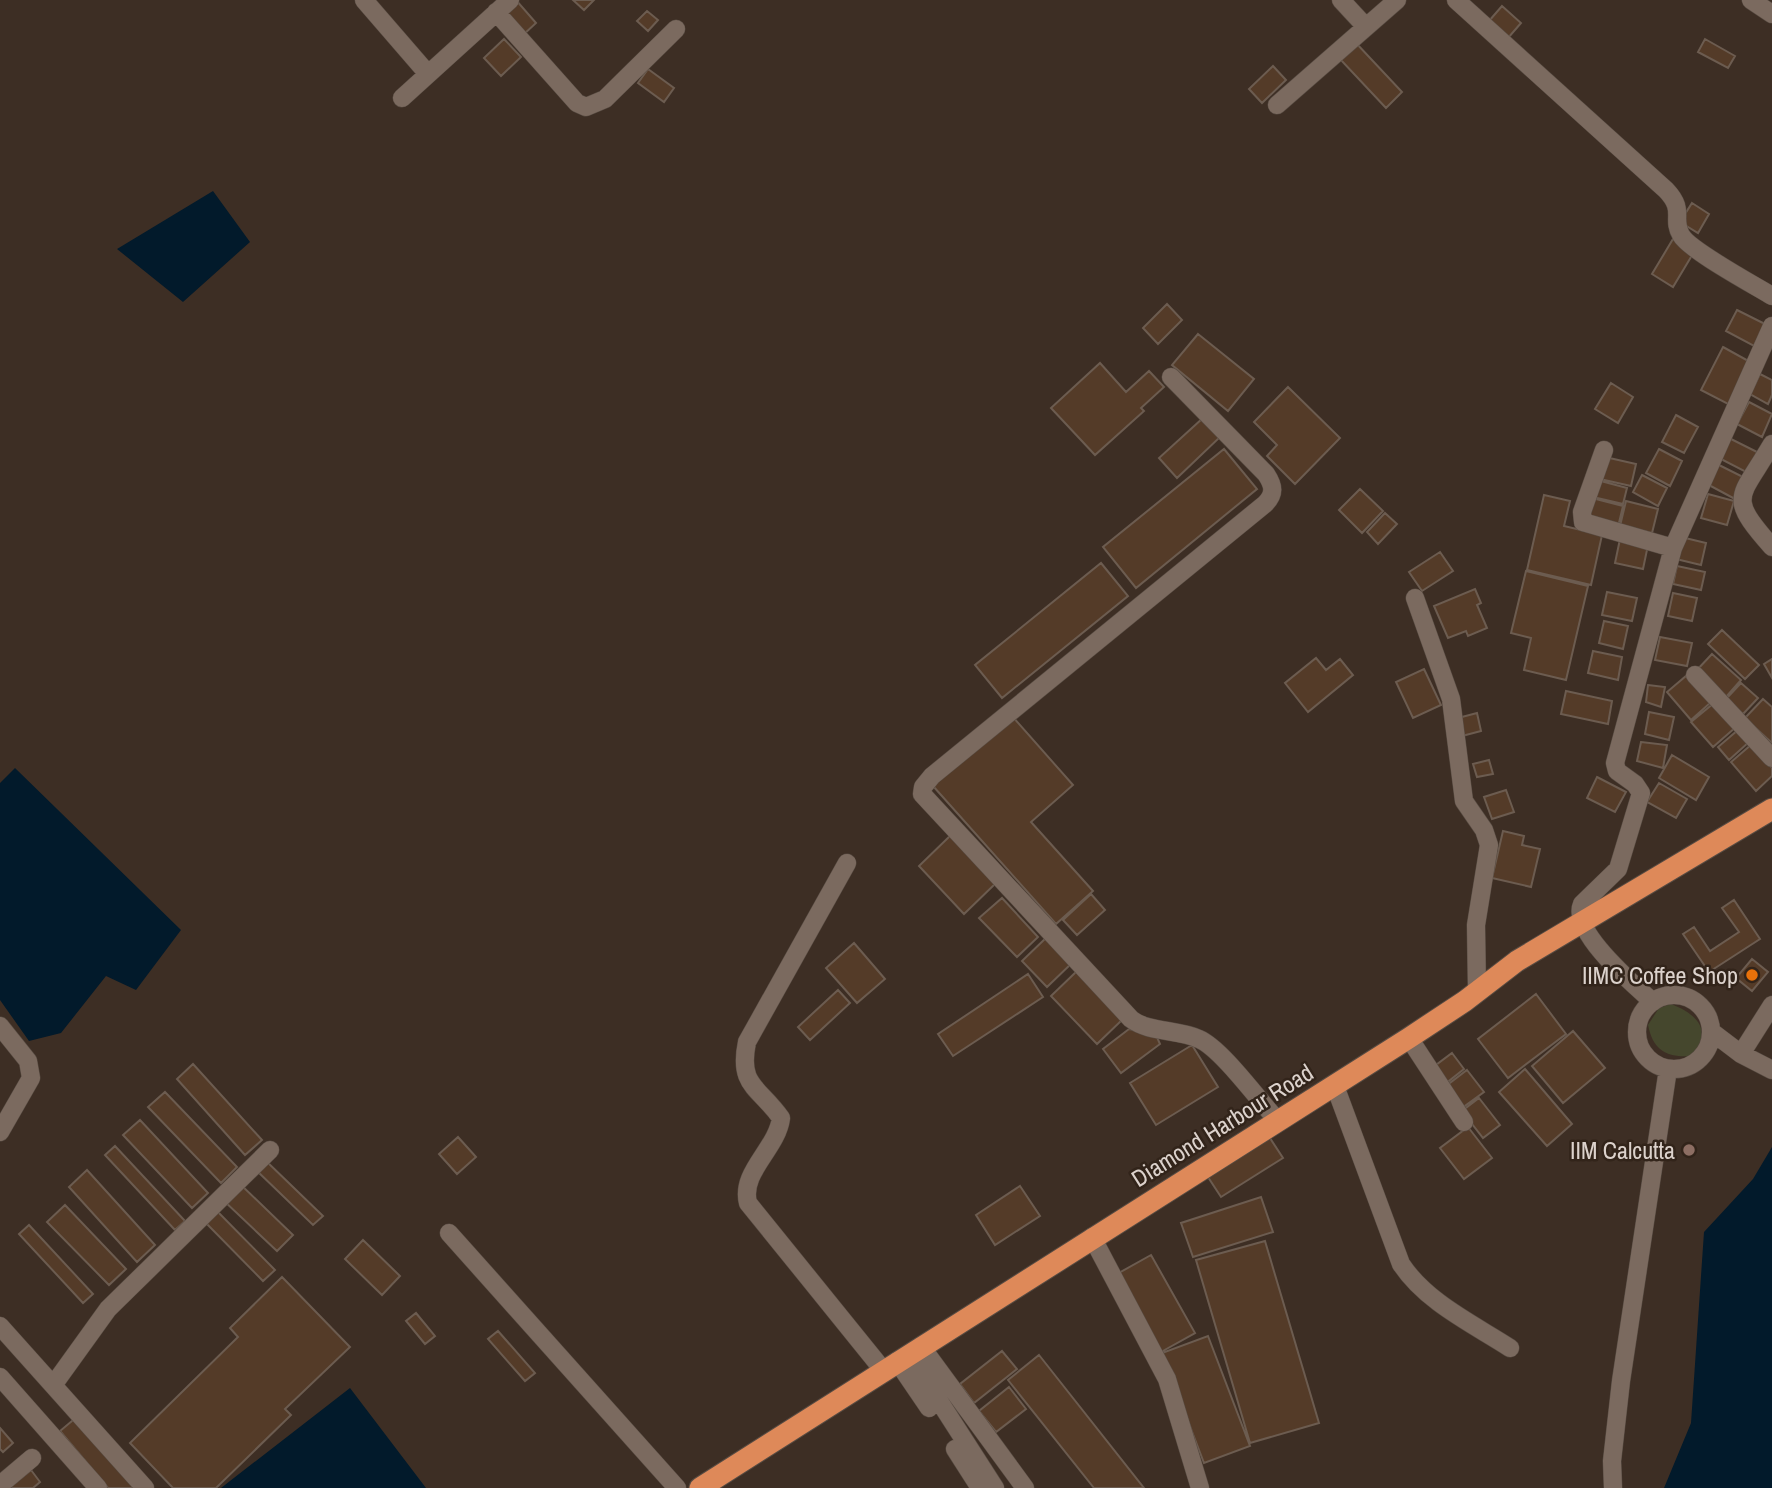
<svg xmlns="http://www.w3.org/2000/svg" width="1772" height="1488" font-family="'Archivo Narrow',sans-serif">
  <rect width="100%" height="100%" fill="#3d2e24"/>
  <path fill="#45472d" d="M1671,1004c26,10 43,27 20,52 -25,2 -38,-6 -43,-31l11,-17z"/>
  <path fill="#021a2b" d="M213,191l37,51 -67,60 -66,-53z
    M15,768l166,162 -45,60 -30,-14 -45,57 -32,8 -29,-41v-217z
    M1772,1147v341h-108l27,-65 13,-191 49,-53z
    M350,1388l76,100h-205z"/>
  <path fill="#543b28" stroke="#6c5c50" stroke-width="2" d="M516,0l20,23 -13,12 -21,-24z
    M573,0h21l-10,10z
    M1502,6l19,17 -13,15 -19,-17z
    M647,11l11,9 -10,11 -11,-10z
    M504,39l17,18 -20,19 -17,-18z
    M1705,39l30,17 -7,12 -30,-16z
    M1356,43l46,49 -16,16 -46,-49z
    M1273,66l13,14 -24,23 -13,-14z
    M648,69l26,19 -10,14 -26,-19z
    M1692,203l17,11 -11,19 -18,-11z
    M1673,239l21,13 -21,35 -21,-13z
    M1167,304l15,16 -24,24 -15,-16z
    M1737,310l28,14 -11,22 -28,-15z
    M1198,334l56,45 -26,32 -56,-46z
    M1723,347l29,16 -22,42 -29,-15z
    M1100,363l26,29 23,-21 15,16 -23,21 3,3 -49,44 -44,-47z
    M1760,374l12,6v15l-4,9 -18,-10z
    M1611,383l22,14 -15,26 -23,-14z
    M1288,387l52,51 -45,46 -28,-28 10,-11 -23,-23z
    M1749,402l23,12 -10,23 -25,-13z
    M1676,415l22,12 -14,26 -22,-11z
    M1203,418l17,19 -43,41 -18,-20z
    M1729,438l30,15 -11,20 -29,-15z
    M1224,449l33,40 -121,99 -33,-41z
    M1659,449l23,12 -12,25 -24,-13z
    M1605,457l31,7 -5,22 -31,-7z
    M1717,464l28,14 -10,21 -28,-15z
    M1642,475l25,13 -9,18 -25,-14z
    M1597,480l30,8 -4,16 -30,-7z
    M1360,489l23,22 -21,22 -23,-23z
    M1708,494l26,7 -7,24 -26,-7z
    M1544,495l26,6 -6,25 38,9 -11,50 -64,-15z
    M1592,498l31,8 -5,21 -31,-7z
    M1626,501l32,8 -6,24 -32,-7z
    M1385,513l12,11 -19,20 -11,-12z
    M1681,537l25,6 -5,22 -25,-6z
    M1620,539l28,6 -5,24 -28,-6z
    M1440,552l13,19 -31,20 -13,-19z
    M1101,563l27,33 -126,102 -27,-33z
    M1677,566l28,6 -4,18 -28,-6z
    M1526,571l62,15 -22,94 -42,-10 7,-32 -20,-5z
    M1475,589l6,14 -4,2 10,23 -19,8 -2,-5 -18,7 -14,-32z
    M1607,592l30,6 -5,23 -30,-6z
    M1673,593l24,5 -5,23 -24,-5z
    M1604,621l24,5 -5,23 -24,-6z
    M1722,630l37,35 -14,14 -37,-35z
    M1660,637l32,6 -5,23 -32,-6z
    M1593,651l29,6 -4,23 -30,-7z
    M1712,654l29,26 -15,17 -30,-26z
    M1316,658l10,12 14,-11 13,16 -45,37 -23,-29z
    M1772,659v19l-8,-14z
    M1424,669l17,36 -28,13 -17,-36z
    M1686,676l24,27 -19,17 -24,-28z
    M1741,683l17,15 -15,16 -17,-15z
    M1648,685l17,2 -4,20 -15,-5z
    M1566,691l46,10 -4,23 -47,-10z
    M1763,699l9,8v36l-27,-25z
    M1714,703l22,24 -23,20 -22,-25z
    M1649,712l25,5 -5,23 -24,-6z
    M1477,713l4,18 -19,5 -4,-18z
    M1012,716l61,69 -42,37 62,69 -37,33 -123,-138z
    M1738,730l11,12 -20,18 -11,-13z
    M1641,742l26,3 -4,23 -26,-7z
    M1752,744l20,24v8l-16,15 -25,-29z
    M1672,755l37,22 -13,23 -37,-22z
    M1489,760l4,14 -16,3 -4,-13z
    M1597,777l29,15 -11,20 -28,-14z
    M1659,783l28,16 -11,19 -29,-16z
    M1506,790l8,22 -22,7 -8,-22z
    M1503,831l21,5 -2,9 18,4 -9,38 -39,-9z
    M951,835l45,48 -32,31 -45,-48z
    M1091,894l14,16 -28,25 -14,-15z
    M1002,898l36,39 -21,20 -38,-39z
    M1734,900l26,39 -51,33 -26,-38 11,-7 16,24 29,-19 -17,-24z
    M1048,936l25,26 -26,25 -25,-26z
    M854,943l31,36 -28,24 -31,-35z
    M1752,959l16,13 -16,19 -16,-13z
    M1077,971l46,48 -26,25 -46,-48z
    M1028,974l15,23 -90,59 -15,-22z
    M838,990l12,13 -40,37 -12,-13z
    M1536,994l30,40 -58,44 -30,-39z
    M1129,1029l27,6 4,9 -39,29 -18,-24z
    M1573,1031l32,37 -42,35 -31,-37z
    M1192,1045l26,42 -62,38 -26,-42z
    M1452,1053l12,16 -19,15 -13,-16z
    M193,1064l69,76 -17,15 -68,-76z
    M1525,1069l47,55 -25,22 -48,-54z
    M1467,1070l17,22 -22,16 -16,-22z
    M165,1092l72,75 -16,16 -73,-76z
    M1479,1098l21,27 -17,13 -21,-27z
    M140,1120l68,73 -16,15 -69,-73z
    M1468,1127l24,31 -28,21 -24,-31z
    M1268,1135l15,23 -62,39 -15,-23z
    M458,1137l18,20 -19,17 -18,-20z
    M115,1146l70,75 -10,9 -70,-75z
    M264,1159l59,57 -10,9 -58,-56z
    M87,1170l68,75 -18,17 -68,-75z
    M239,1183l54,52 -16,16 -54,-51z
    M1020,1186l20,30 -45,29 -19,-30z
    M1261,1197l12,35 -80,25 -12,-34z
    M65,1205l61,64 -17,16 -62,-63z
    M215,1209l60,61 -12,11 -60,-61z
    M29,1225l64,69 -10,9 -64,-69z
    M363,1240l37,36 -18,19 -37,-36z
    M1265,1241l54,182 -69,20 -54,-183z
    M1151,1255l44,78 -34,19 -44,-78z
    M282,1277l68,70 -65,62 6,6 -75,73h-43l-43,-45 108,-106 -8,-9z
    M416,1313l19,23 -10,8 -19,-23z
    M498,1331l37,42 -10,8 -37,-42z
    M1208,1336l42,110 -46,17 -42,-110z
    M1002,1351l15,18 -43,34 -14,-19z
    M1039,1355l105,133h-50l-86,-108z
    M1009,1387l17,22 -30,23 -17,-21z
    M78,1416l60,72h-30l-48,-57z
    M0,1428l13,15 -10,9 -3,-3z
    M31,1470l9,12 -7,6h-24z"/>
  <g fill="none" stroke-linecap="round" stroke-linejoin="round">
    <defs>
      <path id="minor" d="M364,0l64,74
        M1341,0l25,27
        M1456,0l210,190c20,21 5,28 15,45 8,15 73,50 91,61
        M1751,0l21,14
        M496,12l81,91 9,4 19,-8 71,-70
        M402,98l108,-98
        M1277,105l120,-105
        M1171,377l95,97c8,12 9,20 -1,30l-333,272 -9,11 -1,7 209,225c18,14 47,10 68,20 23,10 60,62 79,82
        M1772,444c-32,55 -46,51 0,103
        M1604,450l-22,62 1,10 90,26
        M1415,598l36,101 13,102 20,29 5,15 -13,80 1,66
        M1695,675l77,83
        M847,863l-100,179c-9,44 11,44 34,76 -4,31 -41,54 -33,85l135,167
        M1637 1032a37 37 0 1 1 74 0a37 37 0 1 1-74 0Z
        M1653,1002c-20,-18 -83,-71 -71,-98l36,-35 23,-76 -6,-9 -18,-13 -2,-8 58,-215 99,-222
        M0,1026l28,35 3,17 -31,54
        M1712,1032l29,22 31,16
        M1409,1038l55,84
        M1741,1054l31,-49
        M1335,1086l66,178c25,38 72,60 109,84
        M449,1233l228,255
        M1092,1237l75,142 33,109
        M0,1326l145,162
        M921,1346l104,142
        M909,1354l86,134
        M897,1361l32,47
        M0,1377l98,111
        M54,1384l54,-75 162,-159
        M955,1449l25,39
        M0,1485l32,-27
        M1613,1488l-1,-27 9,-80 47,-312"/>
      <path id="highway" d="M700,1488l709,-450 56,-37 52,-40 255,-152"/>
    </defs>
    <use href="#minor" stroke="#574b42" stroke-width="19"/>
    <use href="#highway" stroke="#574b42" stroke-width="23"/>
    <use href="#minor" stroke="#7b6a5f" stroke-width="18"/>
    <use href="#highway" stroke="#de8959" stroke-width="21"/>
  </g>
  <circle fill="#e8710a" stroke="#32241a" stroke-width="2.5" cx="1752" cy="975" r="7"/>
  <circle fill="#8d6e63" stroke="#32241a" stroke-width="2.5" cx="1689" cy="1150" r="7"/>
  <g text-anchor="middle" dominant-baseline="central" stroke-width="5" stroke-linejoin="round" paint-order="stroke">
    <g font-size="24" fill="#dcd2cc" stroke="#32241a" text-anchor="end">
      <text x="1738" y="975">IIMC Coffee Shop</text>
      <text x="1675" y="1150">IIM Calcutta</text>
    </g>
    <g font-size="24" fill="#dcd2cc" stroke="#32241a">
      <text transform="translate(1222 1125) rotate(-32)">Diamond Harbour Road</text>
    </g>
  </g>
</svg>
